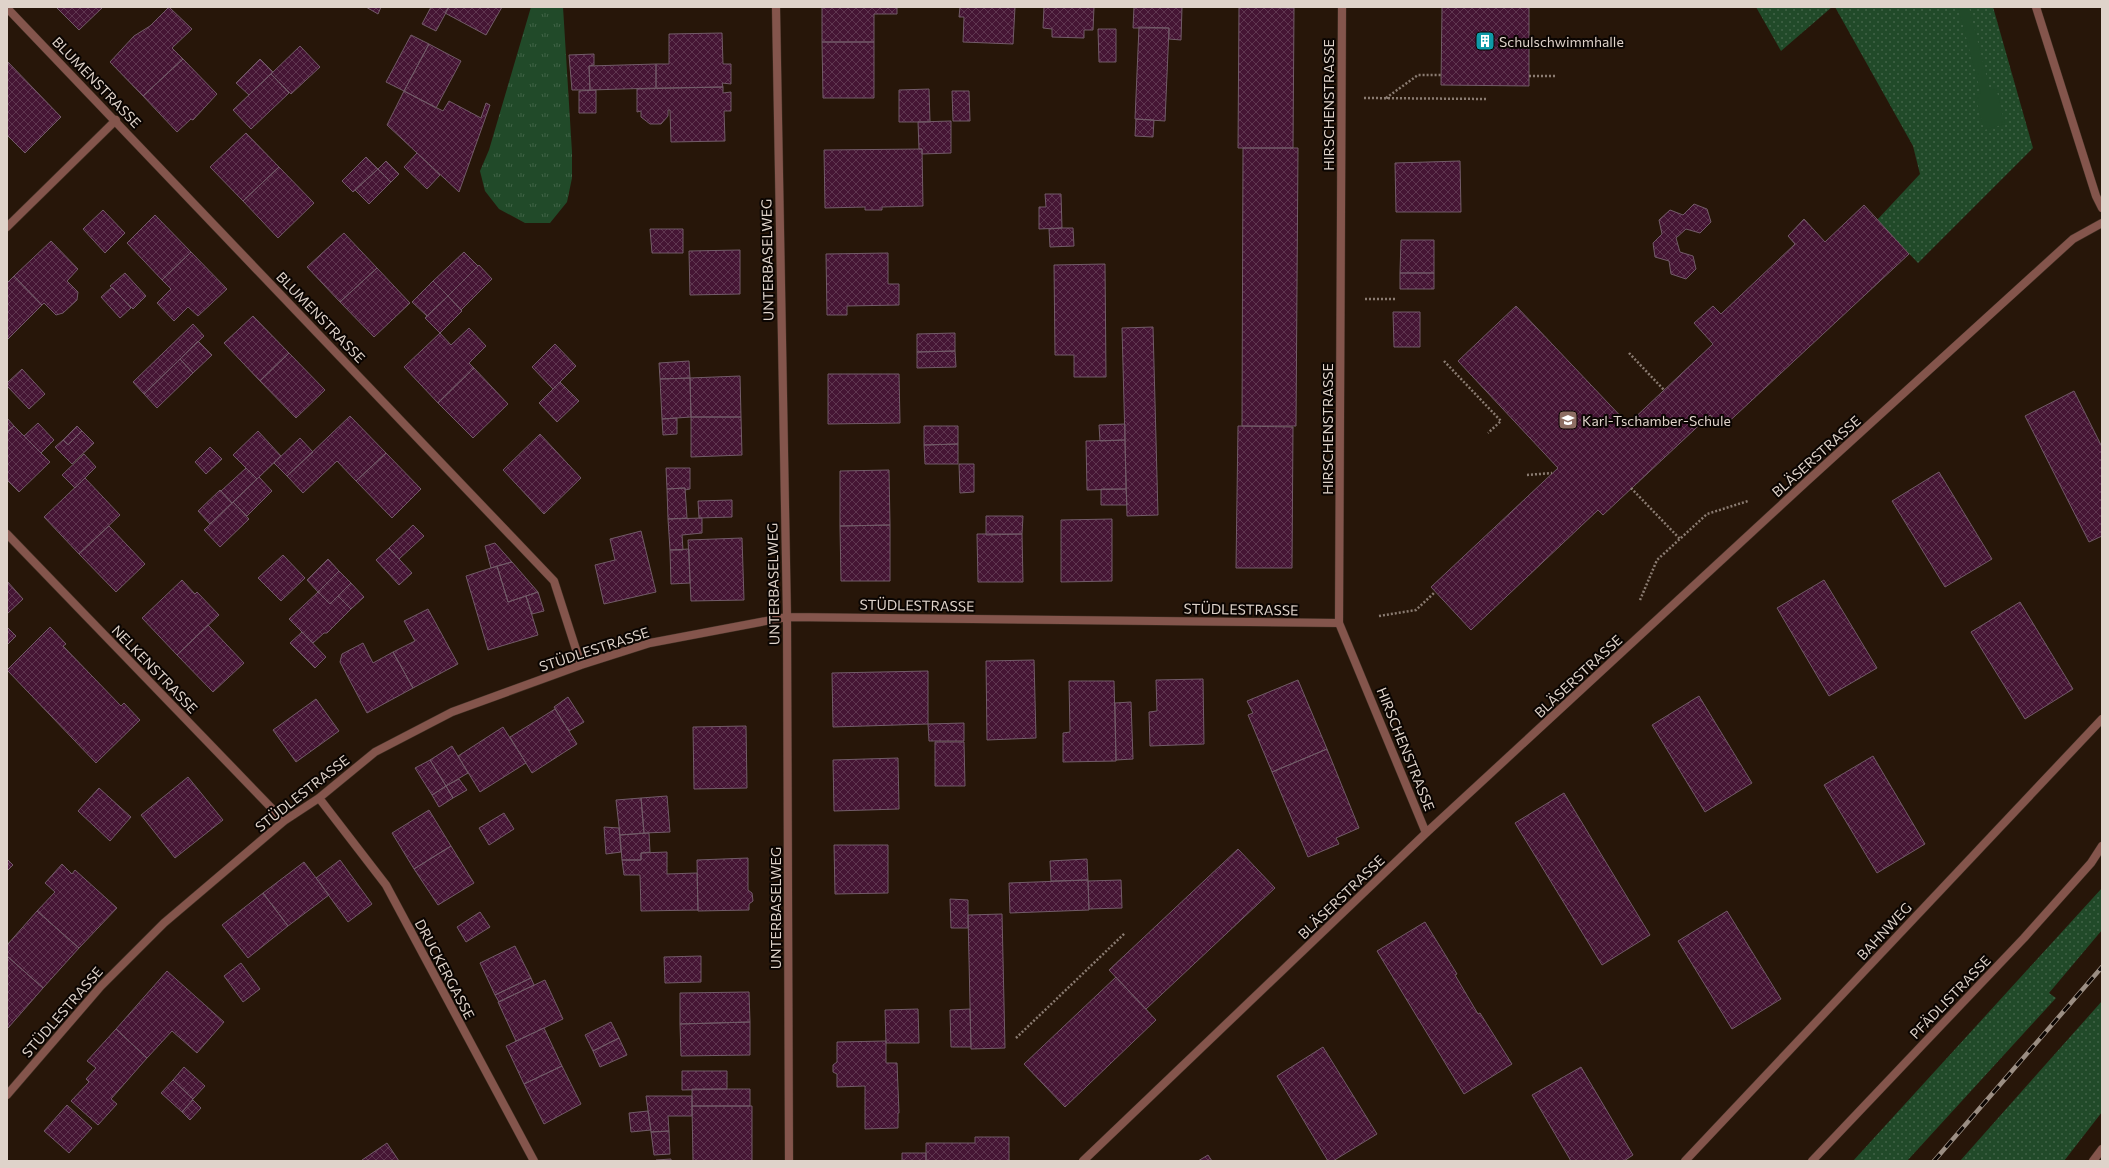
<svg xmlns="http://www.w3.org/2000/svg" width="2109" height="1168" font-family="Commissioner,sans-serif">
  <defs>
    <pattern id="grass-dots" width="8" height="8" patternUnits="userSpaceOnUse"><rect width="8" height="8" fill="#214a29"/><path d="M2 2h.1M6 6h.1" fill="none" stroke="#416347" stroke-width="1.8" stroke-linecap="round"/></pattern>
    <pattern id="park-tufts" width="24" height="20" patternUnits="userSpaceOnUse"><rect width="24" height="20" fill="#214a29"/><path d="M3 7l-1-3M5 7V3M7 7l1-3M15 17l-1-3M17 17v-4M19 17l1-3" fill="none" stroke="#416347"/></pattern>
    <pattern id="building-cross-hatch" width="8" height="8" patternUnits="userSpaceOnUse"><rect width="8" height="8" fill="#451534"/><path d="M0 0l8 8M0 8l8-8" fill="none" stroke="#5f3650"/></pattern>
  </defs>
  <rect width="100%" height="100%" fill="#271609"/>
  <path fill="url(#grass-dots)" d="M1756,7h76l-51,44z
    M1835,7h158l40,141 -115,115 -41,-43 43,-46 -7,-28z
    M2102,888v42l-53,63 7,5 -149,163h-54z
    M2102,1001v111l-38,49h-104z"/>
  <path fill="url(#park-tufts)" d="M531,7h32l9,145v26l-5,24 -17,21h-25l-26,-14 -14,-18 -5,-20 9,-21z"/>
  <path fill="#214a29" d="M1958,7h11l21,83 6,-2 9,36 -21,6 -9,-36 6,-1z"/>
  <path fill="url(#building-cross-hatch)" stroke="#725b68" d="M56,7h47l-24,23z
    M169,7l23,22 -20,19 11,11 -40,37 -33,-34 24,-26 16,-10z
    M366,7h15l-3,7z
    M431,7h18l-13,24 -14,-7z
    M449,7h53l-16,28 -41,-22z
    M822,7h75v7h-23v28h-52z
    M960,7h55l-2,37 -50,-2 1,-25h-5z
    M1044,7h50l-1,23h-9v8l-32,-1v-8l-9,-1z
    M1134,7h48l-1,33 -12,-1v-11h-36z
    M1239,7l55,1 -1,140h-55z
    M1442,7h87v79l-88,-1z
    M1139,27l30,1 -4,93 -30,-2z
    M1098,29h18v33h-17z
    M722,33l1,31h8v20l-9,-1 1,4 -67,1v-24h13v-30z
    M411,35l18,9 -25,47 -18,-9z
    M822,42h52v56h-51z
    M429,44l32,17 -25,47 -32,-17z
    M300,46l20,21 -29,27 -20,-20z
    M594,54v11l-5,1 1,24h-18l-3,-35z
    M183,59l34,35 -24,26 -2,-1 -14,13 -34,-36z
    M260,59l13,13 -24,23 -13,-12z
    M7,61l54,56 -36,36 -18,-18z
    M656,64v24l-66,2 -1,-24z
    M271,74l18,19 -38,36 -18,-19z
    M723,87v6l8,-1v19h-7l1,30 -54,1 -1,-32h-2v6l-7,8h-11l-9,-7v-6l-4,1v-23z
    M929,89l1,33h-31v-32z
    M596,90v23h-17v-22z
    M404,91l39,20 6,-10 32,17 5,-15 4,2 -31,87 -72,-67z
    M952,91h17l1,30h-17z
    M1136,119l18,1 -1,17 -18,-1z
    M951,121v32l-29,1v-5h-3l-1,-27z
    M246,133l33,34 -36,34 -33,-34z
    M1243,148h55l-2,278h-54z
    M922,149l1,57 -41,1v3h-17v-3l-40,1 -1,-58z
    M417,153l23,22 -13,14 -23,-22z
    M366,157l12,12 -25,23 -11,-11z
    M386,161l13,13 -8,8 -13,-13z
    M1460,161l1,51h-65l-1,-49z
    M279,167l35,36 -36,35 -35,-37z
    M378,169l13,13 -22,22 -14,-14z
    M1045,194h16l1,34 -23,1v-22h7z
    M1694,204l13,5 4,13 -11,11 -14,-4 -10,9 4,14 13,4 3,13 -10,10 -15,-5 -2,-13 -14,-4 -2,-14 9,-9 -3,-14 11,-10 13,5z
    M1864,205l45,49 -187,174 -12,-13 -107,100 -5,-5 -127,120 -40,-43 127,-119 -100,-107 58,-55 112,118 85,-80 -19,-21 19,-17 8,8 74,-70 -7,-8 16,-17 21,23z
    M103,210l22,23 -20,20 -22,-24z
    M155,215l36,37 -29,28 -35,-37z
    M1062,228h11l1,18 -24,1 -1,-18z
    M650,229h33v24h-31z
    M344,233l33,35 -37,34 -33,-35z
    M1401,240h33v33h-34z
    M51,241l27,28 -11,12 11,11 -1,8 -14,13 -7,2 -12,-12 -2,2 -28,-29z
    M740,250v44l-50,1 -1,-44z
    M191,252l36,37 -29,27 -10,-9 -14,14 -17,-18 14,-14 -9,-9z
    M464,252l14,14 -30,30 -15,-15z
    M888,253v31h11v21l-52,1v9h-20l-1,-61z
    M1105,264l1,113h-32v-22h-19l-1,-90z
    M479,265l13,14 -31,31 -13,-14z
    M377,268l33,35 -36,34 -34,-35z
    M125,273l21,23 -13,13 -23,-23z
    M1400,273h34v16h-34z
    M14,276l28,29 -35,35v-57z
    M433,281l15,15 -21,20 -15,-14z
    M112,287l19,21 -11,10 -19,-21z
    M448,296l14,15 -22,22 -15,-15z
    M1393,312h27v35h-26z
    M253,316l36,37 -29,28 -36,-38z
    M193,324l11,12 -60,58 -11,-12z
    M1153,327l5,188 -31,1 -5,-188z
    M469,328l17,18 -17,17 5,5 -36,35 -34,-36 36,-34 11,12z
    M955,333v18l-38,1v-18z
    M198,341l14,14 -19,18 -13,-14z
    M555,344l21,22 -23,23 -21,-22z
    M955,351l1,16 -39,1v-16z
    M289,353l36,37 -29,28 -36,-37z
    M180,359l13,14 -36,35 -13,-14z
    M689,361l1,17 -30,1 -1,-16z
    M474,368l34,36 -35,34 -35,-35z
    M22,369l23,25 -16,15 -22,-23v-3z
    M828,374h71l1,49 -72,1z
    M740,376l1,41h-50l-1,-39z
    M690,378l1,39 -29,2 -2,-40z
    M560,382l19,19 -22,21 -18,-19z
    M2074,391l28,56v89l-13,6 -64,-126z
    M350,416l36,37 -30,28 -19,-20 -34,32 -16,-17z
    M691,417h50l1,38 -51,2z
    M7,418l7,8 -7,6z
    M677,418v16l-14,1 -1,-16z
    M38,423l16,17 -13,13 -17,-17z
    M1125,424v16l-25,1 -1,-16z
    M14,426l36,36 -31,30 -12,-12v-48z
    M77,426l5,5 -14,14 -5,-5z
    M924,426h34v18l-34,1z
    M1238,426l55,1 -1,141h-56z
    M82,431l12,12 -22,21 -17,-17 8,-7 5,5z
    M258,431l23,25 -24,23 -24,-24z
    M540,434l41,44 -37,36 -41,-44z
    M300,438l13,14 -26,24 -13,-13z
    M1125,440l1,49 -39,1 -1,-49z
    M958,444v20h-33l-1,-19z
    M210,447l12,12 -16,15 -11,-12z
    M386,453l35,36 -29,29 -36,-37z
    M84,454l12,13 -21,21 -13,-13z
    M959,464h15v28l-14,1z
    M246,468l11,11 -25,24 -11,-12z
    M666,468h24v21l-5,1v-2l-18,1z
    M889,470l1,55 -50,1v-55z
    M1939,472l53,87 -47,28 -53,-86z
    M259,477l13,14 -25,25 -14,-14z
    M85,478l35,37 -41,39 -35,-37z
    M685,488l2,30 -19,1 -1,-30z
    M1101,489h25l1,16h-26z
    M220,490l12,13 -22,21 -12,-13z
    M732,500v17l-33,1 -1,-17z
    M233,502l16,17 -29,28 -16,-17z
    M986,516h37l-1,18 -36,1z
    M702,518v15l-20,2 1,15h-13l-2,-31z
    M1112,519v62l-51,1v-62z
    M413,525l11,11 -25,23 -10,-11z
    M890,525v56h-49l-1,-55z
    M109,526l36,38 -29,28 -37,-38z
    M641,531l15,61 -52,12 -9,-39 20,-5 -5,-21z
    M977,534h45l1,48h-45z
    M742,538l2,62 -53,1 -3,-61z
    M495,543l17,19 -21,6 -6,-22z
    M389,548l23,25 -13,12 -23,-25z
    M689,549l1,34 -19,1 -1,-34z
    M283,555l22,23 -24,23 -23,-23z
    M328,559l11,12 -21,21 -11,-12z
    M512,562l26,30 -30,10 -11,-36z
    M497,566l11,36 18,-6 12,39 -50,15 -22,-74z
    M339,571l12,12 -21,21 -12,-12z
    M182,580l13,14 2,-2 22,23 -42,40 -35,-37z
    M1824,580l53,88 -48,28 -52,-88z
    M7,581l16,18 -16,15z
    M351,583l13,14 -13,12 -13,-13z
    M318,592l12,12 8,-8 13,13 -24,24h-3l-11,10 -24,-24z
    M538,592l6,19 -12,3 -6,-18z
    M2020,602l53,87 -48,30 -54,-87z
    M428,609l30,55 -45,24 -20,-36 22,-11 -11,-20z
    M208,625l36,38 -31,29 -36,-37z
    M7,627l9,9 -9,9z
    M50,627l16,17 -3,2 58,60 3,-3 16,17 -44,43 -89,-93z
    M302,632l24,25 -11,11 -25,-25z
    M363,643l10,20 20,-11 20,36 -46,25 -27,-51 2,-8z
    M1034,660l2,78 -49,2 -1,-79z
    M928,671v53l-95,3 -1,-54z
    M1203,679l1,65 -54,2 -1,-34 8,-1 -1,-31z
    M1298,680l29,69 -55,23 -24,-57 5,-2 -6,-12z
    M1069,681h45l2,80 -53,1v-29l7,-1z
    M1699,696l53,87 -47,29 -53,-87z
    M568,697l16,25 -15,9 -15,-24z
    M316,699l23,32 -43,31 -23,-32z
    M1131,702l2,57 -17,1 -1,-57z
    M555,709l22,35 -45,29 -22,-36z
    M964,723v18h-35l-1,-17z
    M746,726l1,62 -53,1 -1,-62z
    M503,727l23,36 -46,29 -22,-36z
    M935,742h29l1,44h-30z
    M452,746l16,27 -22,13 -16,-26z
    M1327,749l32,79 -23,10 3,6 -31,13 -36,-85z
    M1873,756l52,88 -48,29 -53,-88z
    M898,758l1,51 -65,2 -1,-51z
    M430,760l16,26 -14,9 -17,-27z
    M188,777l35,43 -48,38 -34,-43z
    M459,779l8,11 -14,8 -7,-12z
    M446,786l7,12 -14,9 -7,-12z
    M99,788l32,29 -21,24 -32,-30z
    M1564,793l86,142 -48,30 -87,-142z
    M667,796l3,36 -26,1 -3,-35z
    M641,798l3,35 -24,2 -4,-35z
    M429,810l22,36 -37,23 -22,-36z
    M504,813l10,16 -25,16 -10,-17z
    M604,827l15,1 2,24 -15,2z
    M649,833l1,19 -9,1v7h-19l-2,-25z
    M834,845h54v48l-53,1z
    M451,846l23,37 -36,22 -24,-36z
    M1238,849l37,39 -129,121 -37,-39z
    M667,852v22l30,-1 1,37 -57,1 -1,-36h-16l-2,-15h19v-7z
    M748,858v32l4,3 1,8 -4,3v6l-51,1 -1,-51z
    M7,859l6,6 -6,6z
    M1087,859l1,21 -37,1 -1,-20z
    M340,860l32,44 -24,18 -32,-44z
    M304,862l25,33 -41,31 -25,-33z
    M62,864l10,10 3,-4 42,38 -38,40 -42,-37 18,-19 -10,-9z
    M1088,880l1,30 -79,3 -1,-30z
    M1121,880l1,28 -33,1 -1,-28z
    M263,893l25,33 -40,32 -26,-33z
    M950,899l18,1v28h-17z
    M37,911l42,37 -36,40 -36,-32v-11z
    M1727,911l54,88 -49,30 -54,-88z
    M480,912l10,15 -24,15 -9,-15z
    M1002,914l3,134 -34,1 -3,-134z
    M1425,922l32,52 -2,1 23,39 2,-1 32,51 -48,30 -87,-143z
    M515,946l16,32 -36,17 -15,-32z
    M7,956l36,32 -35,40 -1,-1z
    M701,956v26l-36,1 -1,-26z
    M241,963l19,26 -17,13 -19,-26z
    M167,971l57,51 -27,31 -25,-22 -25,27 -31,-29z
    M1116,977l40,43 -91,87 -41,-43z
    M531,978l3,7 -35,17 -4,-7z
    M545,980l18,39 -47,22 -18,-39z
    M749,992l1,30 -70,2v-31z
    M918,1009l1,34h-33l-1,-33z
    M970,1009l1,38h-20l-1,-37z
    M611,1022l8,16 -26,13 -8,-16z
    M750,1022v33l-69,1 -1,-32z
    M544,1028l18,38 -38,18 -18,-38z
    M116,1029l31,29 -36,41 6,5 -19,21 -27,-24 18,-19 -3,-3 10,-11 -9,-7z
    M619,1038l8,17 -27,12 -7,-16z
    M886,1041v22h11l2,50h-1v15l-33,1v-43l-28,1v-13l-4,-2v-7l4,-3v-20z
    M1323,1047l54,87 -44,27h-5l-51,-85z
    M562,1066l19,38 -37,20 -20,-40z
    M184,1067l21,19 -12,13 -20,-19z
    M1581,1067l52,88 -9,6h-53l-39,-66z
    M682,1071h45v18l-45,1z
    M173,1080l20,19 -11,13 -21,-19z
    M692,1089h58v17h-58z
    M646,1096h46v20h-24l1,15 -18,1z
    M193,1100l8,8 -11,12 -8,-8z
    M67,1105l25,23 -23,25 -25,-22z
    M692,1106h60v55h-59z
    M648,1111l3,19 -20,2 -2,-19z
    M669,1131l1,23 -16,1 -3,-23z
    M975,1137h34v24h-83v-18h49z
    M387,1143l12,18h-36l-1,-1z
    M902,1153h24v8h-24z
    M1208,1155l4,6h-14z
    M671,1159v2h-15v-1z"/>
  <g fill="none" stroke-linecap="round" stroke-linejoin="round">
    <defs>
      <path id="minor" d="M776,7l11,610 2,544
        M1342,7l-3,616 87,210
        M2036,7l60,189 6,12
        M7,8l547,573 27,84
        M7,227l109,-107
        M7,534l277,287
        M319,798l67,87 148,276
        M7,1095l94,-109 63,-63 120,-102 35,-23 56,-46 77,-40 129,-47 69,-22 137,-26 552,6
        M1083,1161l343,-328 379,-350 268,-244 29,-16
        M1685,1161l417,-442
        M2093,1161l9,-12"/>
      <path id="tertiary" d="M1812,1161l212,-223 67,-75 11,-17"/>
    </defs>
    <use href="#minor" stroke="#413024" stroke-width="9"/>
    <use href="#tertiary" stroke="#413024" stroke-width="9"/>
    <path stroke="#8b7c72" stroke-width="2.5" stroke-dasharray="2 2" stroke-linecap="butt" d="M1529,76h26
      M1364,98l124,1
      M1386,98l32,-23h23
      M1365,299h32
      M1629,353l35,37
      M1444,361l57,60 -13,12
      M1527,475l25,-2
      M1631,488l49,51
      M1640,600l17,-40 50,-46 41,-13
      M1379,616l37,-6 19,-18
      M1016,1038l109,-105"/>
    <use href="#minor" stroke="#84554c" stroke-width="8"/>
    <use href="#tertiary" stroke="#84554c" stroke-width="8"/>
    <defs>
      <path id="rail" d="M1934,1161l168,-194"/>
    </defs>
    <use href="#rail" stroke="#9b8e83" stroke-width="4.5"/>
    <use href="#rail" stroke="#0b0502" stroke-width="3" stroke-dasharray="9" stroke-linecap="butt"/>
  </g>
  <defs>
    <symbol id="building-square" viewBox="-11 -11 22 22"><rect x="-9" y="-9" width="18" height="18" rx="4" fill="#0f9aa8" stroke="#0b0502"/><path d="M-4-6H4V6H1V3H-1V6H-4ZM-2.5-4.3h1.7v1.8h-1.7ZM.8-4.3h1.7v1.8H.8ZM-2.5-1h1.7V.8h-1.7ZM.8-1h1.7V.8H.8Z" fill="#fff"/></symbol>
    <symbol id="school-square" viewBox="-11 -11 22 22"><rect x="-9" y="-9" width="18" height="18" rx="4" fill="#8d6e63" stroke="#0b0502"/><path d="M0-5L7-2L0 1L-7-2ZM-4 1L0 2.5L4 1V4Q0 6-4 4Z" fill="#fff"/></symbol>
  </defs>
  <g fill-rule="evenodd">
    <use href="#building-square" x="1474" y="30" width="22" height="22"/>
    <use href="#school-square" x="1557" y="409" width="22" height="22"/>
  </g>
  <g text-anchor="middle" dominant-baseline="central" stroke-width="4" stroke-linejoin="round" paint-order="stroke">
    <g font-size="14" fill="#dfd3ca" stroke="#0b0502" text-anchor="start">
      <text x="1499" y="41">Schulschwimmhalle</text>
      <text x="1582" y="420">Karl-Tschamber-Schule</text>
    </g>
    <g font-size="14" fill="#dfd3ca" stroke="#0b0502">
      <text transform="translate(97 82) rotate(46)">BLUMENSTRASSE</text>
      <text transform="translate(1328 105) rotate(-90)">HIRSCHENSTRASSE</text>
      <text transform="translate(767 260) rotate(-91)">UNTERBASELWEG</text>
      <text transform="translate(321 317) rotate(46)">BLUMENSTRASSE</text>
      <text transform="translate(1327 429) rotate(-90)">HIRSCHENSTRASSE</text>
      <text transform="translate(1816 456) rotate(-42)">BLÄSERSTRASSE</text>
      <text transform="translate(773 584) rotate(-91)">UNTERBASELWEG</text>
      <text transform="translate(917 605) rotate(1)">STÜDLESTRASSE</text>
      <text transform="translate(1241 609) rotate(1)">STÜDLESTRASSE</text>
      <text transform="translate(594 649) rotate(-18)">STÜDLESTRASSE</text>
      <text transform="translate(155 669) rotate(46)">NELKENSTRASSE</text>
      <text transform="translate(1578 676) rotate(-43)">BLÄSERSTRASSE</text>
      <text transform="translate(1406 749) rotate(68)">HIRSCHENSTRASSE</text>
      <text transform="translate(302 793) rotate(-38)">STÜDLESTRASSE</text>
      <text transform="translate(1341 897) rotate(-44)">BLÄSERSTRASSE</text>
      <text transform="translate(775 908) rotate(-90)">UNTERBASELWEG</text>
      <text transform="translate(1884 931) rotate(-47)">BAHNWEG</text>
      <text transform="translate(445 969) rotate(62)">DRUCKERGASSE</text>
      <text transform="translate(1950 997) rotate(-46)">PFÄDLISTRASSE</text>
      <text transform="translate(62 1012) rotate(-49)">STÜDLESTRASSE</text>
    </g>
  </g>
  <rect width="2109" height="1168" fill="none" stroke="#dfd3ca" stroke-width="16"/>
</svg>
